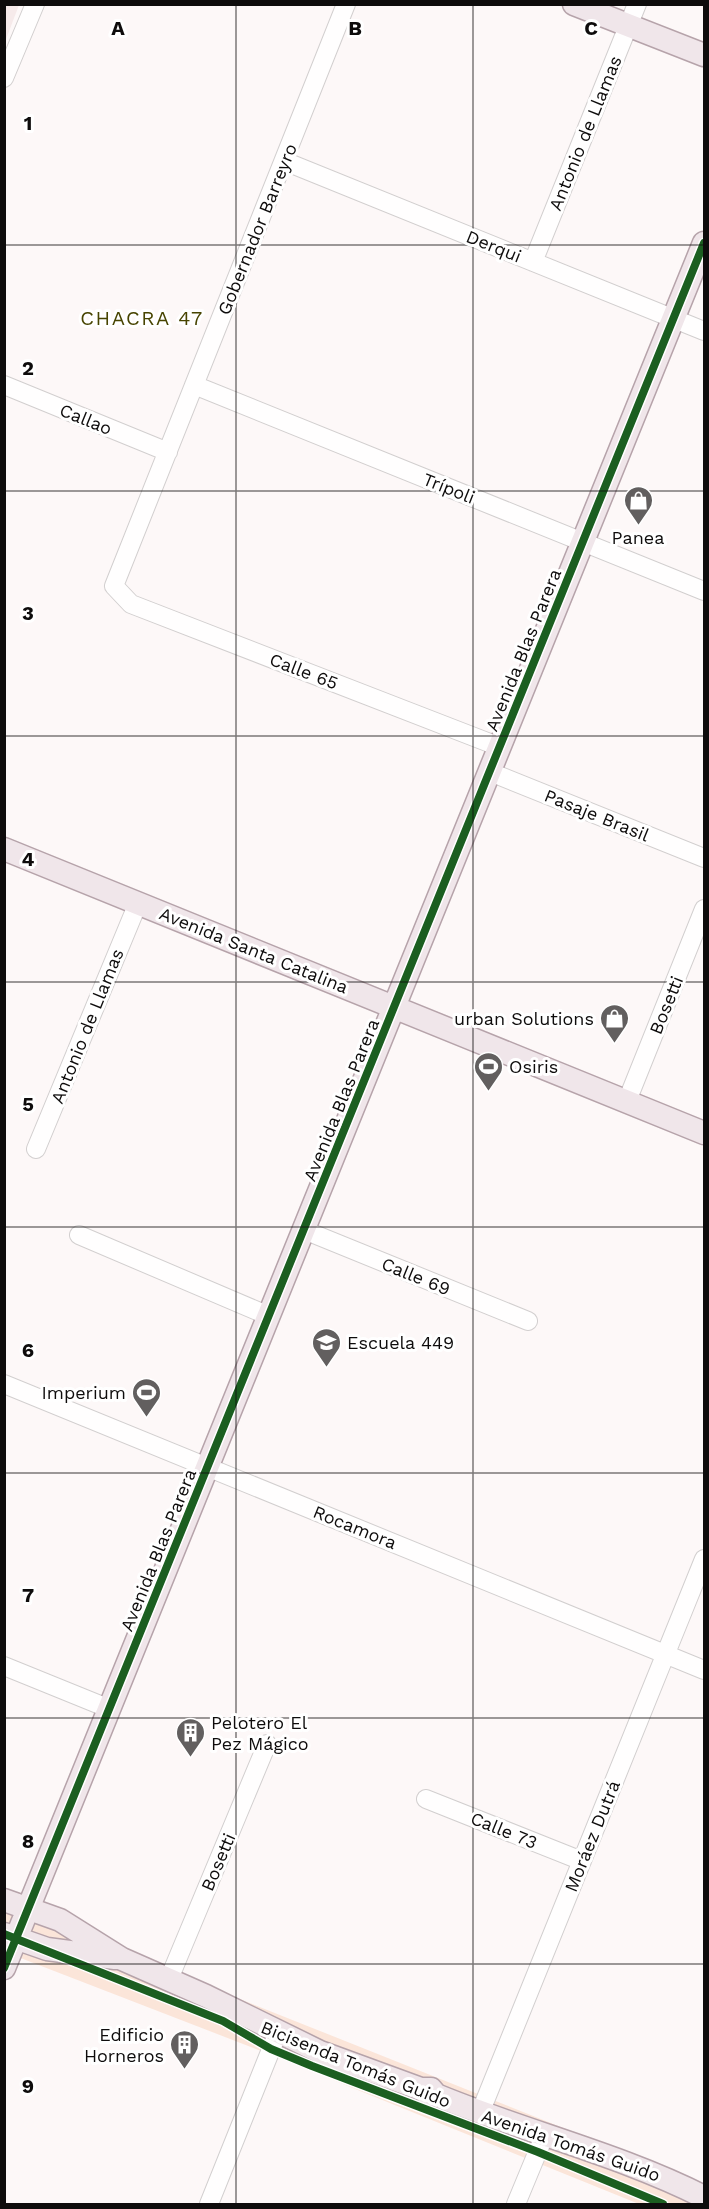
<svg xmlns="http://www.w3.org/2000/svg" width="709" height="2209" font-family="'Work Sans',sans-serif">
  <rect width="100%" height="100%" fill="#fdf8f8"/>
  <path fill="#f6eaea" d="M5,4l14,1 -14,37 -1,-37z"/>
  <path fill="#fbe5d9" d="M4,1901l168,71 532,212v20h-65l-370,-150 -264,-102z"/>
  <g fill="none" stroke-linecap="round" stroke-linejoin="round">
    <defs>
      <path id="minor" d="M346,4l-232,582 17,18 369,143
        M4,78l31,-74
        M284,161l420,170
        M533,262l104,-258
        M4,385l164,67
        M194,385l510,206
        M490,772l214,86
        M627,1101l77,-192
        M36,1149l102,-246
        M304,1230l224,91
        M79,1235l190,81
        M4,1384l700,286
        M4,1666l106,43
        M426,1799l156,62
        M169,1979l98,-235
        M480,2113l224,-554
        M209,2204l69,-172
        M516,2204l29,-70"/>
      <path id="major" d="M574,4l130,51
        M4,849l700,284
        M4,1900l56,20 62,39 84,37 114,56 101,37h10l5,6
        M4,1934l43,15 68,9
        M4,1968l700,-1725
        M422,2089l6,5 8,1c89,37 183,59 268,102"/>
    </defs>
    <use href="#minor" stroke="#d2cfcf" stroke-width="20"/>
    <use href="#major" stroke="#b6a3aa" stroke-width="25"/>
    <use href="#minor" stroke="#fffefe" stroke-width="18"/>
    <use href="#major" stroke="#f0e6ea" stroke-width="22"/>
    <defs>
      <path id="cycleway" d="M4,1934l219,87 48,28 41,17 226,86 125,52
        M4,1968l700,-1725"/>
    </defs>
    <use href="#cycleway" stroke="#fff" stroke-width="11"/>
    <use href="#cycleway" stroke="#1b5e20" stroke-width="8"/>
  </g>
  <path fill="none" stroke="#0e0c0c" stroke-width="1.5" stroke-opacity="0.55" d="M236,4v2200M473,4v2200M4,245h700M4,491h700M4,736h700M4,982h700M4,1227h700M4,1473h700M4,1718h700M4,1964h700"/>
  <defs>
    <symbol id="shop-pin" viewBox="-11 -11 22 30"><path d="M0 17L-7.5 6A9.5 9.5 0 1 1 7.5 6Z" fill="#625f5f" stroke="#fff"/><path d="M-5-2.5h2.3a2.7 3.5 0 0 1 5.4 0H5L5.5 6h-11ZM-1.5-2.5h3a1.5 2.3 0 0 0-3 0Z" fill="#fff"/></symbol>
    <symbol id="stadium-pin" viewBox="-11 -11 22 30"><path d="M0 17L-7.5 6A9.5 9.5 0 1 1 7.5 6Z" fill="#625f5f" stroke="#fff"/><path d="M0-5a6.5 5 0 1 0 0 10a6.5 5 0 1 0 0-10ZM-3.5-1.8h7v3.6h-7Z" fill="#fff"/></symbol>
    <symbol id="school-pin" viewBox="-11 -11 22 30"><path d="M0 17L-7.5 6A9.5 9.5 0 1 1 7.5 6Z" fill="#625f5f" stroke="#fff"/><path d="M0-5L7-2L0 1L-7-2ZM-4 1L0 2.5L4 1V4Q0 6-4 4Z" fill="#fff"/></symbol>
    <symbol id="building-pin" viewBox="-11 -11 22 30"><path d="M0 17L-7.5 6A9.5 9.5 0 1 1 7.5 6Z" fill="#625f5f" stroke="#fff"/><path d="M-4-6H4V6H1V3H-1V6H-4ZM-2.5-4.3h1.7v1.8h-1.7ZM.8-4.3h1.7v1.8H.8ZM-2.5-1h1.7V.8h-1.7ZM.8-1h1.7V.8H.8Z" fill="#fff"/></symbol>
  </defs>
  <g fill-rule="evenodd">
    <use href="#shop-pin" x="622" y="484" width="33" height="45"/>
    <use href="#shop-pin" x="598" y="1002" width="33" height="45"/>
    <use href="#stadium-pin" x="472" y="1050" width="33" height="45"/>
    <use href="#school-pin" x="310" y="1326" width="33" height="45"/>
    <use href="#stadium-pin" x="130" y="1376" width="33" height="45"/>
    <use href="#building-pin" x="174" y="1716" width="33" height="45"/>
    <use href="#building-pin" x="168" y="2028" width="33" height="45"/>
  </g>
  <g text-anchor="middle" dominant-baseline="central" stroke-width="6" stroke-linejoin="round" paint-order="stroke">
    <g font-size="18" fill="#0e0c0c" stroke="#fff">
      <text transform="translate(585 133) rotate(-68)">Antonio de Llamas</text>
      <text transform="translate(257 229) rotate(-68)">Gobernador Barreyro</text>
      <text transform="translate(494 246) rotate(22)">Derqui</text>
      <text transform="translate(86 419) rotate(22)">Callao</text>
      <text transform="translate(449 488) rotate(22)">Trípoli</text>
      <text transform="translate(523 650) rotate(-68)">Avenida Blas Parera</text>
      <text transform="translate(304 671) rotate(21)">Calle 65</text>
      <text transform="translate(597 815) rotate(22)">Pasaje Brasil</text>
      <text transform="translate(254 950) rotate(22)">Avenida Santa Catalina</text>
      <text transform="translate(666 1005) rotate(-68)">Bosetti</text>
      <text transform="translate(87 1026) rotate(-68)">Antonio de Llamas</text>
      <text transform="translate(341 1100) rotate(-68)">Avenida Blas Parera</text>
      <text transform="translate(416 1276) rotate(22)">Calle 69</text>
      <text transform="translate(355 1527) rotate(22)">Rocamora</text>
      <text transform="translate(158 1550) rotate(-68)">Avenida Blas Parera</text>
      <text transform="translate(504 1830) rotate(22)">Calle 73</text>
      <text transform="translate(592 1836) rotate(-68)">Moráez Dutrá</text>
      <text transform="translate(218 1862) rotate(-67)">Bosetti</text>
      <text transform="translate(356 2064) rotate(22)">Bicisenda Tomás Guido</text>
      <text transform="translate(571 2145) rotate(19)">Avenida Tomás Guido</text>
    </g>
    <g font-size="18" fill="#0e0c0c" stroke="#fff" text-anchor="end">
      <text x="638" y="537" text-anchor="middle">Panea</text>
      <text x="594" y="1018">urban Solutions</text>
      <text x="509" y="1066" text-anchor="start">Osiris</text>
      <text x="347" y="1342" text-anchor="start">Escuela 449</text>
      <text x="126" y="1392">Imperium</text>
      <text x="211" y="1722" text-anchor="start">Pelotero El<tspan x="211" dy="21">Pez Mágico</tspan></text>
      <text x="164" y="2034">Edificio<tspan x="164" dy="21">Horneros</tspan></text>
    </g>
    <g font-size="20" letter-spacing="1.5" fill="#474401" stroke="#fff">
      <text x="142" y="318">CHACRA 47</text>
    </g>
  </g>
  <g font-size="20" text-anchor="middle" font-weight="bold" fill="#0e0c0c" stroke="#fff" stroke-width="6" stroke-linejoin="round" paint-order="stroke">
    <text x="118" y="35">A</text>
    <text x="355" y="35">B</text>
    <text x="591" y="35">C</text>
    <text x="28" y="130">1</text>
    <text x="28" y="375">2</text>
    <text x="28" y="620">3</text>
    <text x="28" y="866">4</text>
    <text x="28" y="1111">5</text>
    <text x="28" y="1357">6</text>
    <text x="28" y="1602">7</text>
    <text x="28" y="1848">8</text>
    <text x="28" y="2093">9</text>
  </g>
  <rect width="709" height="2209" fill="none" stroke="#0e0c0c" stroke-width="12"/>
</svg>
